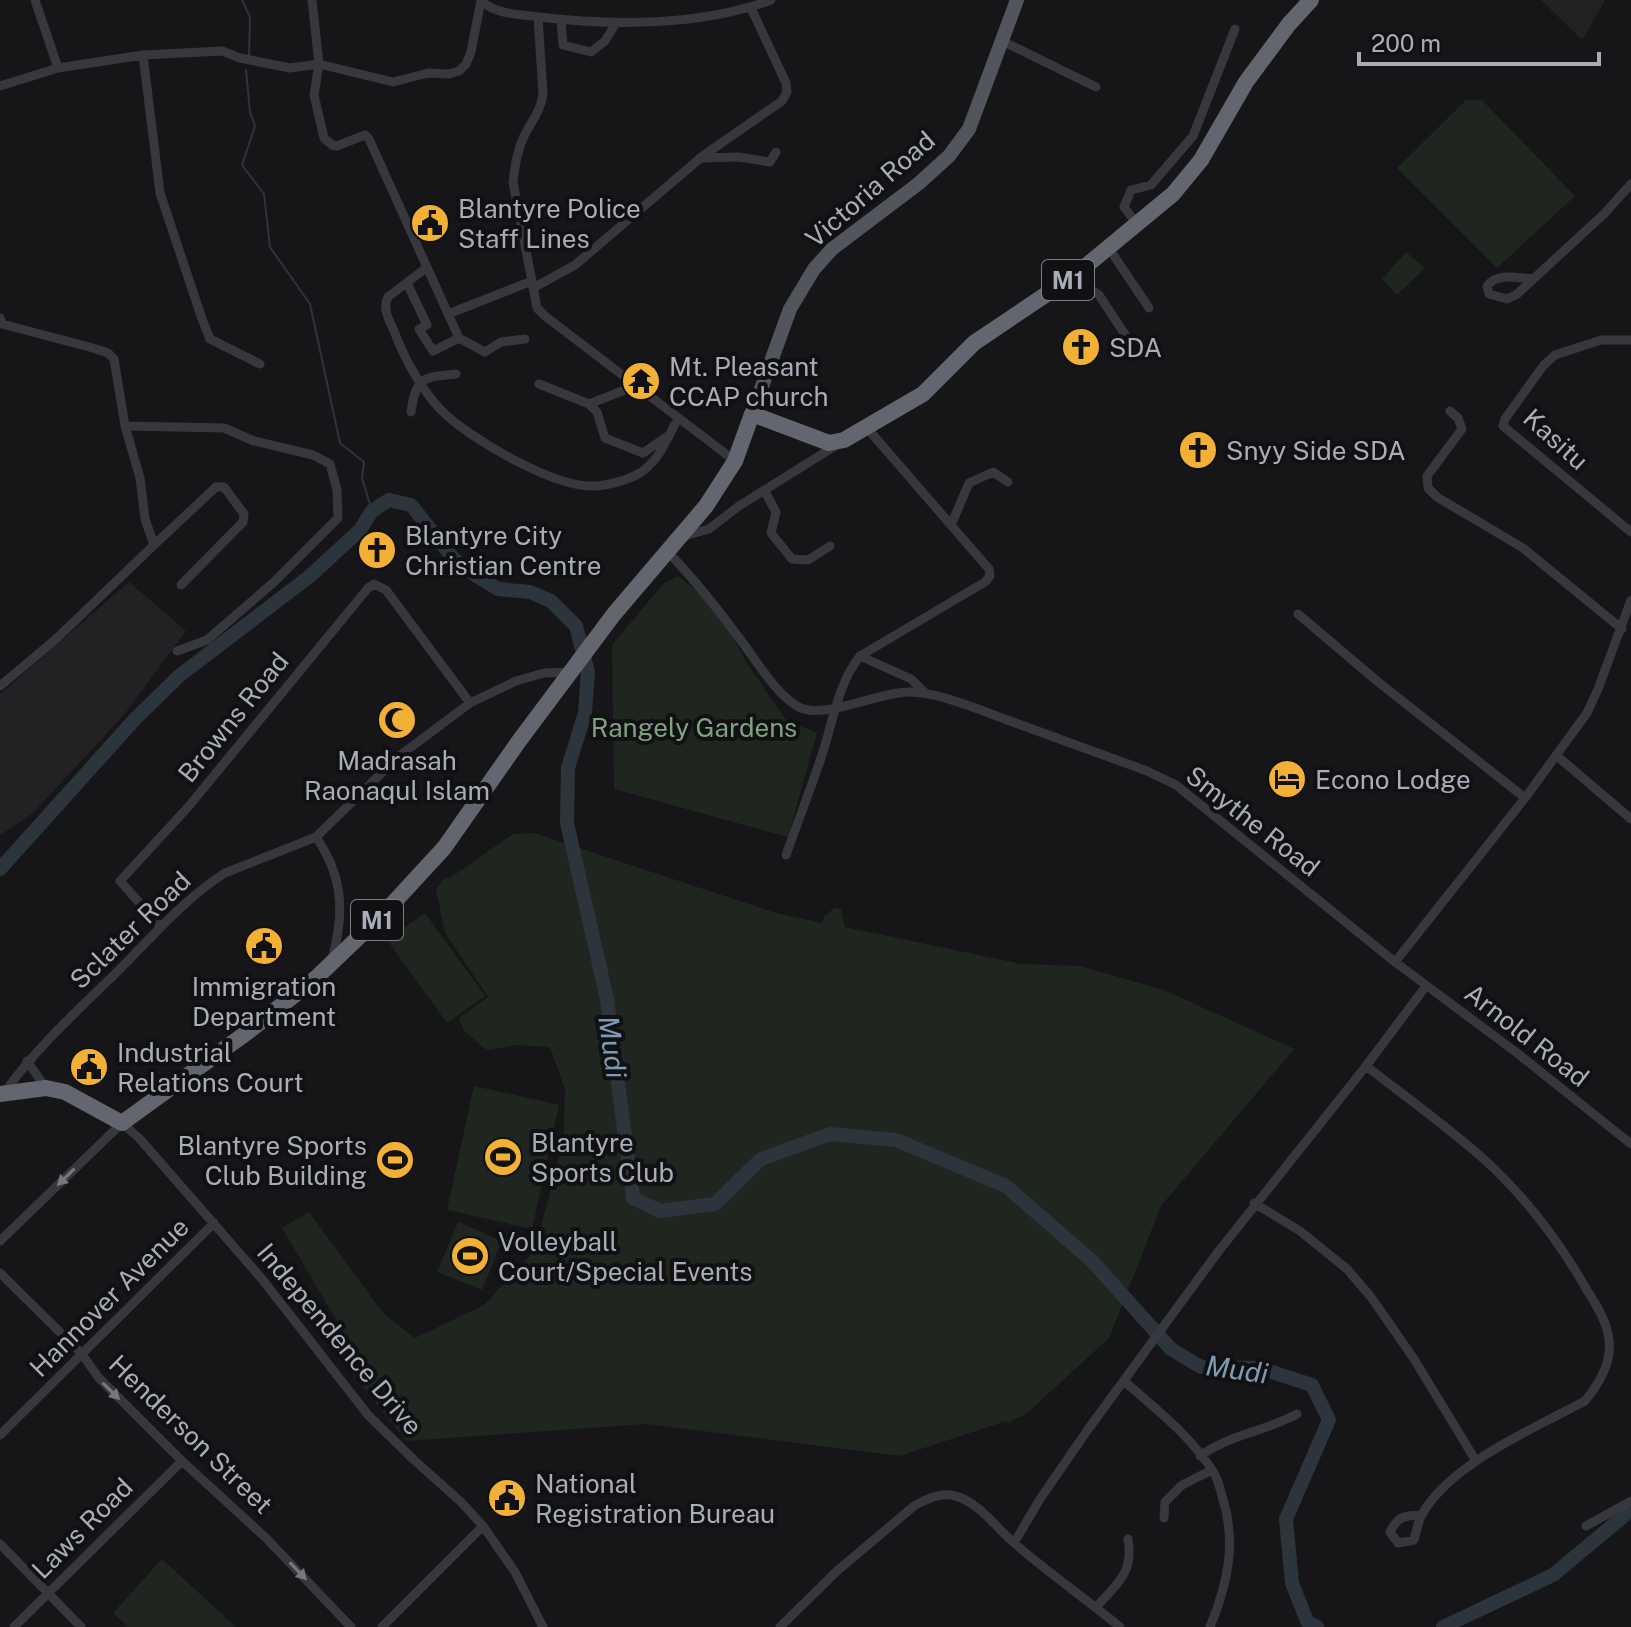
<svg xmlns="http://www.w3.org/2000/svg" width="1631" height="1627" font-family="'Public Sans',sans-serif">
  <rect width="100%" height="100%" fill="#161618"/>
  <path fill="#222225" d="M1541,0h64l-23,40z
    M129,582l57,49 -63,85 -91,98 -32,21v-141z"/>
  <path fill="#1e261f" d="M1466,100h16l93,96 -78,72 -100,-100z
    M1406,252l19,16 -28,27 -15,-16z
    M678,576l40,32 28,54 40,58 31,13 -29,104 -174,-48 -2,-144 51,-61z
    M534,833l242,80 46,10 2,-7 11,-8 6,1 4,18 176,37 59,2 84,24 130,59 -133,157 -52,132 -84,77 -12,4 -3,5 -4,-3 -106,35 -254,-32 -240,17 -62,-78 -7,-42 -55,-93 27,-16 74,101 32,25 69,-33 51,-55 28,-108 2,-52 -15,-43 -33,-2 -30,5 -23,-19 -5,-13 29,-21 -43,-64 -9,-44 10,-12 4,1 63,-44z
    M425,913l60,83 -38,27 -60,-83z
    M474,1086l85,19 -27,124 -85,-19z
    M458,1222l44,19 -20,49 -45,-18z
    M162,1559l74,68h-108l-15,-14z"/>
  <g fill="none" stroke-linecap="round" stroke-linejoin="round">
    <path stroke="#2c353c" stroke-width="2" d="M242,0l8,17 -1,39
      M246,70l4,42 5,14 -13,39 22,29 6,53 40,57 30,139 24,19 -2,16 10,33"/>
    <path stroke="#2c353c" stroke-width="14" d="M0,869l135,-150 44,-43 131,-100 50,-46 12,-19 17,-11 22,5 43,54 21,16 23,14 32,3 21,9 25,25 12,46 -3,41 -17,55 -1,55 40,176 26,199 27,13 55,-7 46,-45 69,-25 66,6 110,46 86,75 79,88 30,18 59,1 52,17 17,35 -43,99 6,64 15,38 10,6
      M1443,1627l110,-52 78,-65"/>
    <path stroke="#37383d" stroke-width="9" d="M312,0l7,64 -5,31 10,43 8,7 5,1 28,-11 4,4 90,199 -26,13 -14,-22 8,-4 -20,-42
      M482,1c14,14 38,13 57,16 74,9 162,9 232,-17
      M538,17l5,77c-2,17 -12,28 -19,42 -7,15 -9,30 -11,46l24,126 8,8 190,145
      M561,20l2,25 28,7 14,-11 11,-18
      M1002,41l94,46
      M143,55l17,138 41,123 9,23 50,25
      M58,68l85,-13 79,-4 18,7 50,10 29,-4 74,18 35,-9 21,1 10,-3 7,-7 5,-12 10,-52
      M0,86l58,-18 -23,-68
      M700,158l39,-1 31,5 6,-10
      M1137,224l-13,-17 7,-17 20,-5 42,-49 42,-107
      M1108,247l41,61
      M426,268l-38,29c-6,11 1,23 6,34 10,27 27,58 47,79 27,28 112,77 152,76 14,0 35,-6 47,-13 21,-14 26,-34 38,-54
      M1072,277l27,18 27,41
      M1533,279c-15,-1 -36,-7 -46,7l2,8 18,5 9,-4 88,-81 27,-30
      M533,288l42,-23 129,-110 78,-54 5,-9 -1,-9 -35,-75
      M448,314l84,-33
      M0,318l2,6 91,24 15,5 6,6 11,67 15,52 5,41 9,26 -98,94 -56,47
      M459,338l26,14 16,-10 24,-3
      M1631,340h-30l-46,15 -12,11 -38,53 -2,7 128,106
      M539,384l50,20 46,-18
      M589,404l8,8 8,26 38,15 25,-17
      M1450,411l8,7 4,11 -35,47 1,12 9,9 86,51 99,81
      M411,412c5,-35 12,-35 45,-38
      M125,426l99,2 30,13 59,14 17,9 7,26 1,28 -64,64 -67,58 -30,11
      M764,490l12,22 -5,21 21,26 16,1 22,-14
      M952,523l17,-40 24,-11 15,10
      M684,536l25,-7 30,-23 96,-60
      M154,545l62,-58h8l20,27 -1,8 -62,63
      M668,552c28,29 53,61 77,94 15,20 31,47 52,60 24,16 82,-15 113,-14 28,1 50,11 76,20 53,20 107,39 161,59l29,14 219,177 122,91 114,91
      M1298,614l79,67 148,117
      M860,656l51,23 14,14
      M1557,756l74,63
      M316,837c27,39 29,76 16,122
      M786,855c12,-34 25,-67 36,-100 11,-33 16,-72 38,-99l125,-74 5,-6 -1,-7 -122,-141
      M161,927l-41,-46 69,-75 179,-218 6,-4 12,6 84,113
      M1395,962l130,-164 62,-85 11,-24 33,-89
      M27,1061l19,27
      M1366,1066c40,31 82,61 120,95 38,35 72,79 98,124 10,17 23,35 25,55 3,22 -10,44 -24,61 -50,27 -136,63 -164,115 -3,7 -5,16 -7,24l-16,3 -8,-11c7,-15 16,-18 31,-16
      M4,1093c32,-45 73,-82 113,-121 34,-34 68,-74 108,-99l91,-36 82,-80 72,-54 46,-22 28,-8 26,-1
      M1254,1203l46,28 47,38 24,28 43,62 62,102
      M0,1241l122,-118 17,15 123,141 106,136 46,45 47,42 22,24 32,46 28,55
      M0,1273l82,81 16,23 84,84 84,77 85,89
      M1124,1381c32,28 67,55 90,92 4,7 6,15 8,23 15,46 6,87 -12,131
      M0,1435l214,-212
      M1200,1456c33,-23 64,-24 97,-42
      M1164,1518l1,-16 17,-17 30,-15
      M1586,1526l45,-25
      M1014,1543l26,-44 49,-71 129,-176 148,-186 60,-80
      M0,1544l81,83
      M1096,1607c21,-23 38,-34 32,-68
      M14,1627l168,-166
      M382,1627l101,-101
      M780,1627l57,-56 77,-65c11,-7 28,-14 41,-10 22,5 41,31 58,46 34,30 72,56 107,85"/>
    <path stroke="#53555c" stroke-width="14" d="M752,414l38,-105 24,-40 18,-20 86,-65 31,-28 20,-27 48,-129"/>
    <path stroke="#63666e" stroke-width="16" d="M0,1094l46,-6 19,4 57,31 127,-92 67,-53 69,-66 59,-64 75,-107 95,-127 92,-108 29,-45 17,-47 77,29 15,-3 79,-46 51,-51 101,-68 98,-81 28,-34 45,-78 43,-58 22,-24"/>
  </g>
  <defs><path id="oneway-solid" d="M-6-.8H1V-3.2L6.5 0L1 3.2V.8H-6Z" transform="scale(2)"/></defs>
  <g fill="#757881">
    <use href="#oneway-solid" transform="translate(66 1177) rotate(136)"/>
    <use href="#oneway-solid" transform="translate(111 1391) rotate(45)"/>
    <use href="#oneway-solid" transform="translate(298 1571) rotate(46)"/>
  </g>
  <defs>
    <symbol id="civic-disc" viewBox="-11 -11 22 22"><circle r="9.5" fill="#f2b134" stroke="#111113"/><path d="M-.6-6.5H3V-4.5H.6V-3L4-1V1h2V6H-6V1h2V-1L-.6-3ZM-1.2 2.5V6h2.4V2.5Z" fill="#111"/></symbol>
    <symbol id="church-disc" viewBox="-11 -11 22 22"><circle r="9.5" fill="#f2b134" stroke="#111113"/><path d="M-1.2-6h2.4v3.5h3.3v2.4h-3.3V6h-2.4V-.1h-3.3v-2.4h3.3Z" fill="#111"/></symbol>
    <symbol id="temple-disc" viewBox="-11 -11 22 22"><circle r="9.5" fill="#f2b134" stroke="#111113"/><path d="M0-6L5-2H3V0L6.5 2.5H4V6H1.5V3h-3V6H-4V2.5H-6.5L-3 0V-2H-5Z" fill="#111"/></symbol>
    <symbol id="mosque-disc" viewBox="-11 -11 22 22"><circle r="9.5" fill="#f2b134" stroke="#111113"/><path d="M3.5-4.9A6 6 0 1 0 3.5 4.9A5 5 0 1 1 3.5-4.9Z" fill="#111"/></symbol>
    <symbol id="hotel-disc" viewBox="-11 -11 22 22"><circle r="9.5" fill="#f2b134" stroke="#111113"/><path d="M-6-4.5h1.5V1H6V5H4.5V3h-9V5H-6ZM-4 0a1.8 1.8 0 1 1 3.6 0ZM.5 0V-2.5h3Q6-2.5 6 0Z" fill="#111"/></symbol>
    <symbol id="stadium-disc" viewBox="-11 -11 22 22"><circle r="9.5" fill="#f2b134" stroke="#111113"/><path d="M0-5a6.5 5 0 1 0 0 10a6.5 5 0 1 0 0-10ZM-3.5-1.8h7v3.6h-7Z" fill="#111"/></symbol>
  </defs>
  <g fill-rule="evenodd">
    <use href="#civic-disc" x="408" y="201" width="44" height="44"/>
    <use href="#church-disc" x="1059" y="325" width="44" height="44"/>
    <use href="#temple-disc" x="619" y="359" width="44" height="44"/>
    <use href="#church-disc" x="1176" y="428" width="44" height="44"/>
    <use href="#church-disc" x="355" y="528" width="44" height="44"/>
    <use href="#mosque-disc" x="375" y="698" width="44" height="44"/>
    <use href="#hotel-disc" x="1265" y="757" width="44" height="44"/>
    <use href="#civic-disc" x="242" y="924" width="44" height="44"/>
    <use href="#civic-disc" x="67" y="1045" width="44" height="44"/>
    <use href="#stadium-disc" x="481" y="1135" width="44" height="44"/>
    <use href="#stadium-disc" x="373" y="1138" width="44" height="44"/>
    <use href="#stadium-disc" x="448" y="1234" width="44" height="44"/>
    <use href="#civic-disc" x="485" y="1476" width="44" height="44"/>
  </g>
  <g text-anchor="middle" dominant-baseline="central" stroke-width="8" stroke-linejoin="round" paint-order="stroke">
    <g fill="#111113" stroke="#7b7e86" stroke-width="2">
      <rect x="1042" y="260" width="52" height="40" rx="6"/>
      <rect x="351" y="900" width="52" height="40" rx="6"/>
    </g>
    <g font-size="24" font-weight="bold" fill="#a8adb8">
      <text x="1068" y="280">M1</text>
      <text x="377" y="920">M1</text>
    </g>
    <g font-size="26" fill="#a8adb8" stroke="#111113">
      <text transform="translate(870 189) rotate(-41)">Victoria Road</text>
      <text transform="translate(1556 439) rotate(42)">Kasitu</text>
      <text transform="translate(233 717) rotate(-51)">Browns Road</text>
      <text transform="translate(1253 821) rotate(38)">Smythe Road</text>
      <text transform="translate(130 930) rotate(-44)">Sclater Road</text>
      <text transform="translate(1527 1035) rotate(38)">Arnold Road</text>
      <text transform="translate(109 1297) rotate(-45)">Hannover Avenue</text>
      <text transform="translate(340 1339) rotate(50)">Independence Drive</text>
      <text transform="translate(191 1434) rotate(44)">Henderson Street</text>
      <text transform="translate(82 1528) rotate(-45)">Laws Road</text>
    </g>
    <g font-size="26" fill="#a8adb8" stroke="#111113" text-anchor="start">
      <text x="458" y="208">Blantyre Police<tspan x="458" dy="30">Staff Lines</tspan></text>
      <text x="1109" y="347">SDA</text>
      <text x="669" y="366">Mt. Pleasant<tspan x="669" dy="30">CCAP church</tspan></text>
      <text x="1226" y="450">Snyy Side SDA</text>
      <text x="405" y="535">Blantyre City<tspan x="405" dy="30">Christian Centre</tspan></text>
      <text x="397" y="760" text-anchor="middle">Madrasah<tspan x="397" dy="30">Raonaqul Islam</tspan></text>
      <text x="1315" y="779">Econo Lodge</text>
      <text x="264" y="986" text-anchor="middle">Immigration<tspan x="264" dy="30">Department</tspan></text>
      <text x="117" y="1052">Industrial<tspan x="117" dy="30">Relations Court</tspan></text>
      <text x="531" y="1142">Blantyre<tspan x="531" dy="30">Sports Club</tspan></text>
      <text x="367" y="1145" text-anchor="end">Blantyre Sports<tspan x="367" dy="30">Club Building</tspan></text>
      <text x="498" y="1241">Volleyball<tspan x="498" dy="30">Court/Special Events</tspan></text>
      <text x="535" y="1483">National<tspan x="535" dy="30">Registration Bureau</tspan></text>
    </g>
    <g font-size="26" fill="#7fa381" stroke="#111113">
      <text x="694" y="727">Rangely Gardens</text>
    </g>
    <g font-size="28" font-style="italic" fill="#7f9bb3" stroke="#111113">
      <text transform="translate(613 1047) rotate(82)">Mudi</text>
      <text transform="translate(1237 1369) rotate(8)">Mudi</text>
    </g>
  </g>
  <path d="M1359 52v12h240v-12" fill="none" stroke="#a8adb8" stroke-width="4"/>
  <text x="1371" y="52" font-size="24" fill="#a8adb8" stroke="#111113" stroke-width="6" paint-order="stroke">200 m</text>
</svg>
